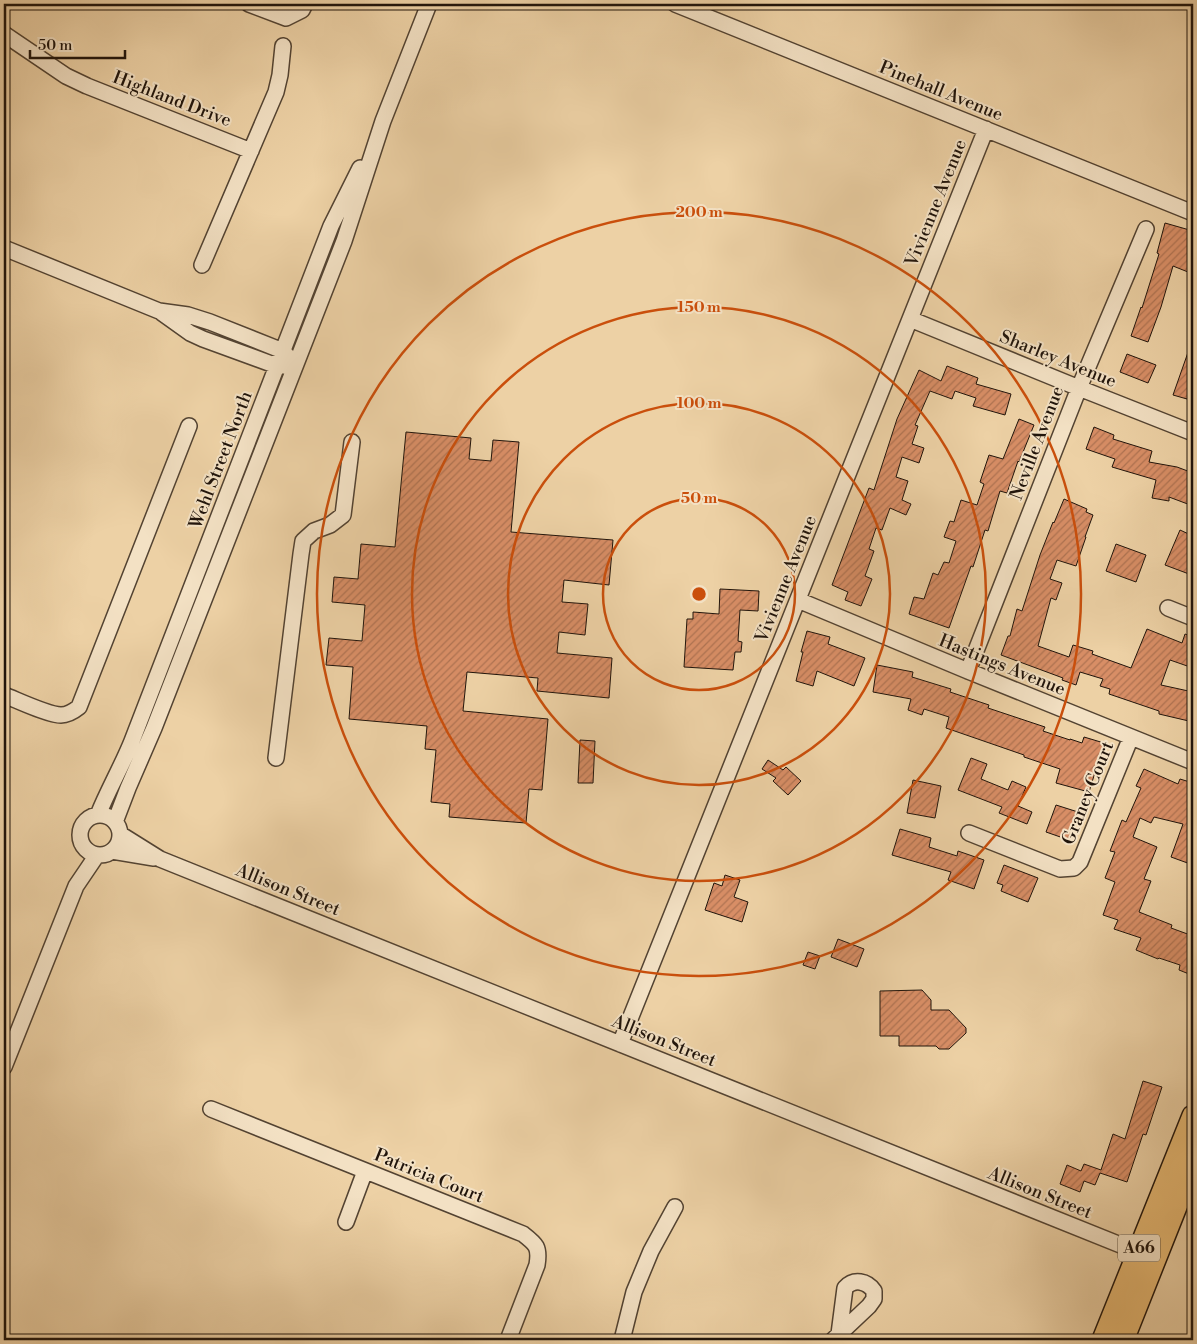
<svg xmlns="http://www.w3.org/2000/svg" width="1197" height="1344" font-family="'Libre Bodoni',serif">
  <defs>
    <pattern id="building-hatch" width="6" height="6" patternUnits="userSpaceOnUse" patternTransform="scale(1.25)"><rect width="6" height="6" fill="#d88e66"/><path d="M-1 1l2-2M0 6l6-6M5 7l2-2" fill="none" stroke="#af7352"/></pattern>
  </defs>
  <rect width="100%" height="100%" fill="#edd1a5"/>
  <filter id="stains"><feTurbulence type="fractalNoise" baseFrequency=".004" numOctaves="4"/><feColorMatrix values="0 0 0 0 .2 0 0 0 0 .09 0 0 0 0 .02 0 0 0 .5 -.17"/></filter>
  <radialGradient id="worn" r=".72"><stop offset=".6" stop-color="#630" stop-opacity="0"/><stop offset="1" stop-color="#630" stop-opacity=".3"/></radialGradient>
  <path fill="url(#building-hatch)" stroke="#20140b" d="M1165,223l28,8v43l-20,-8 -12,41 -13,35 -17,-6 10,-29 1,1 17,-54 -2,-1z
    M1192,341h1v41l-6,17 -14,-4z
    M1127,354l29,11 -8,18 -28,-11z
    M947,366l31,12 -2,6 35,10 -6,21 -32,-9 3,-8 -21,-7 -3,8 -22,-8 -15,34 3,1 -6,18 12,4 -5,15 -17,-6 -6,20 12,4 -6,19 9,4 -5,11 -16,-7 -8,22 -6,-2 -7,21 5,2 -9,25 7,3 -11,27 -16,-6 3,-8 -16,-7 37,-97 5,2 23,-71 22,-49 22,11z
    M1019,419l15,6 -15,37 -1,-1 -11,32 -7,-2 -12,40 -3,-1 -12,37 -2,-1 -22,62 -40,-14 5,-17 10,2 9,-26 5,2 6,-13 5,1 7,-22 -12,-4 6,-16 4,1 7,-22 16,5 7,-21 -4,-2 9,-27 14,4z
    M1094,427l20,8 -1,4 39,12 -3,11 28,5 16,6v33l-24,-9v4l-17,-3 4,-18 -44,-13 3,-8 -29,-10z
    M406,432l65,6 -2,21 22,2 2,-21 26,2 -8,90 102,8 -4,45 -45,-5 -2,22 26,2 -3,31 -26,-3 -2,21 55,5 -3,40 -72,-7 1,-13 -71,-6 -4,39 85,8 -6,71 -13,-1 -3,34 -77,-6 1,-13 -19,-2 5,-52 -11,-1 2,-23 -78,-7 4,-52 -27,-2 3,-27 33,3 3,-36 -33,-3 2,-25 24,2 3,-35 34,3z
    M1064,499l23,10 -1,3 7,3 -8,22h1l-10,29 -19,-6 -7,19 12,4 -6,17 -5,-2 -13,48 31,11 4,-12 20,6 -1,3 39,14 16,-39 35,14 3,-9 8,3v31l-23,-8 -9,25 32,7v30l-34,-8v-3l-50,-17 1,-5 -10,-3 3,-7 -23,-7 -4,13 -14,-5 1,-2 -62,-23 7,-19h2l7,-27 5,2 18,-56 13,-33 1,1z
    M1180,530l13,6v29l-4,9 -24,-9z
    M1116,544l30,11 -10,27 -30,-11z
    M720,589l39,2 -1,20 -18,-1 -2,31 4,1 -1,10h-6l-2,18 -49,-3 3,-48h6v-7l26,2z
    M807,631l23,6 -2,7 37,14 -11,28 -37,-15 -4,15 -17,-5 7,-29h-2z
    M877,665l36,7 -1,5 39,12 -1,3 39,13 -1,3 57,19 -2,4 27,9v-1l12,4 2,-6 20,6 -15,49 -33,-9 4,-14 -36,-12v-2l-78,-27 3,-11 -25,-8 -2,6 -14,-5 3,-11 -38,-7z
    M580,740l15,1 -2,42h-15z
    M971,758l16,6 -6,15 27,11 4,-9 14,6 -8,19 14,6 -5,12 -28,-11 3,-6 -44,-17z
    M768,760l15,10 3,-3 15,14 -13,14 -15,-14 3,-3 -14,-9z
    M1144,769l34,15 2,-5 13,4 -2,8h2v74l-22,-8 12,-33 -29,-7 -3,6 -11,-5 -7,19 24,10 -13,32 7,2 -12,31 33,13 -1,3 22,8v26l-4,12 -10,-4 1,-5 -21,-7 -1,1 -22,-9 5,-12 -27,-9 4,-9 -15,-5 12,-33 -10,-4 10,-26 -5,-1 12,-31 4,2 15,-34 -5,-2z
    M913,780l28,6 -6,32 -28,-5z
    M1056,805l22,7 -9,28 -23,-8z
    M900,829l31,9 -2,9 28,9 1,-5 26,9 -10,29 -26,-9 3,-8 -59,-17z
    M1004,865l34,13 -10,24 -27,-11 2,-6 -6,-2z
    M725,875l15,5 -6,17 14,5 -6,20 -37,-12 9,-27 8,3z
    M838,939l26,10 -7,18 -26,-10z
    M808,952l12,4 -5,13 -12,-4z
    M922,990l9,10v10h18l17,18v5l-17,16h-10l-3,-3h-37v-10h-19v-45z
    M1143,1081l19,6 -16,48 -3,-1 -16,48 -27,-9 -5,12 -11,-4 -4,11 -20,-8 7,-19 14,6 3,-7 17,6 12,-36 12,5z"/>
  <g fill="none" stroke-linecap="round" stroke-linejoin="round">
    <defs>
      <path id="minor" d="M249,4l37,14 16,-8 3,-6
        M675,4l518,209
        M4,34l62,42 21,10 164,65
        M4,248l155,63 29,4 22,7 73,29 7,8
        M202,265l74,-173 4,-17 3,-29
        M162,313l28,20 13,6 74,27h9
        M910,319l169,69 114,45
        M798,600l170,71 225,91
        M1168,608l25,10
        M968,671l111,-283 67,-159
        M4,695c13,5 44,20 57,20 7,0 13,-4 18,-8l110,-281
        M276,758l25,-204 2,-13 11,-10 16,-6 13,-10 9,-73
        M98,815c10,-25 24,-49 34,-74l199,-515 29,-58
        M80 835a20 20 0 1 1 40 0a20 20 0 1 1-40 0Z
        M115,822l13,-34 26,-60 190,-487 39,-120 46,-117
        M969,833l91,36 14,-1 6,-6 51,-125
        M120,834l40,25 978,393 9,3
        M112,851l42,7
        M620,1044l366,-915
        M4,1067l72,-181 21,-31
        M211,1109l312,125c13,10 17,13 14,31l-29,75
        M346,1222l19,-51
        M622,1340l12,-48 17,-41 24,-44
        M833,1340l36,-34 5,-7v-8c-7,-10 -20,-13 -29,-3l-6,46"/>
      <path id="highway" d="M1103,1340l90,-224
        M1123,1340l70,-176"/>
    </defs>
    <use href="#minor" stroke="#534332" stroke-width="18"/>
    <use href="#highway" stroke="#20140b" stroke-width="24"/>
    <use href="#minor" stroke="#f3e1c4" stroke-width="15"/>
    <use href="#highway" stroke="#e6b872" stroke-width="21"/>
  </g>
  <g fill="none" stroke="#ca4f0c" stroke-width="2.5">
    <circle cx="699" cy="594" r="96"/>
    <circle cx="699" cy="594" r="191"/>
    <circle cx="699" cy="594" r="287"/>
    <circle cx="699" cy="594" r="382"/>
  </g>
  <g text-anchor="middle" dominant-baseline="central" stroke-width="4" stroke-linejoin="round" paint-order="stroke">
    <rect fill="#f3e1c4" stroke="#5f5242" stroke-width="1" x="1118" y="1234.5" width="42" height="27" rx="4"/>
    <g font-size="16" font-weight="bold" fill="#20140b">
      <text x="1139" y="1248">A66</text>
    </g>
    <g font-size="18" fill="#20140b" stroke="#f3e1c4">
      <text transform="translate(941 91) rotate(22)">Pinehall Avenue</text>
      <text transform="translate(172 99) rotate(21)">Highland Drive</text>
      <text transform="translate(936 203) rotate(-68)">Vivienne Avenue</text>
      <text transform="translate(1058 359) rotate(22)">Sharley Avenue</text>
      <text transform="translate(1037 443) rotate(-69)">Neville Avenue</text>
      <text transform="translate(221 460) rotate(-69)">Wehl Street North</text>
      <text transform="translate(786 579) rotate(-68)">Vivienne Avenue</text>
      <text transform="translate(1002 665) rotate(22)">Hastings Avenue</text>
      <text transform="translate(1088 793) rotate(-68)">Graney Court</text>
      <text transform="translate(288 890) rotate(22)">Allison Street</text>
      <text transform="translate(664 1041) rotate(22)">Allison Street</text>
      <text transform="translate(429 1176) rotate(22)">Patricia Court</text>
      <text transform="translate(1040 1193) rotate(22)">Allison Street</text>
    </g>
  </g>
  <circle cx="699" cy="594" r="8" fill="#ca4f0c" stroke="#f3e1c4" stroke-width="2.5"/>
  <g font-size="15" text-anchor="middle" font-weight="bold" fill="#ca4f0c" stroke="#f3e1c4" stroke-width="4" stroke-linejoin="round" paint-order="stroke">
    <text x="699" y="217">200 m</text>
    <text x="699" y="312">150 m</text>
    <text x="699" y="408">100 m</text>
    <text x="699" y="503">50 m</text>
  </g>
  <rect width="1197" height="1344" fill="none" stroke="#edd1a5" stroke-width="20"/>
  <rect x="5" y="5" width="1187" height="1334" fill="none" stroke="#20140b" stroke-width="2.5"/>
  <rect x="10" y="10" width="1177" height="1324" fill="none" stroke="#20140b"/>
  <path d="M30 50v8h95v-8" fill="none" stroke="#20140b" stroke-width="2.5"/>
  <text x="38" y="50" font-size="15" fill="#20140b" stroke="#f3e1c4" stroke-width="4" paint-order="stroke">50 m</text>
  <rect width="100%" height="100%" filter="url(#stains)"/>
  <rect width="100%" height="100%" fill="url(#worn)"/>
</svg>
